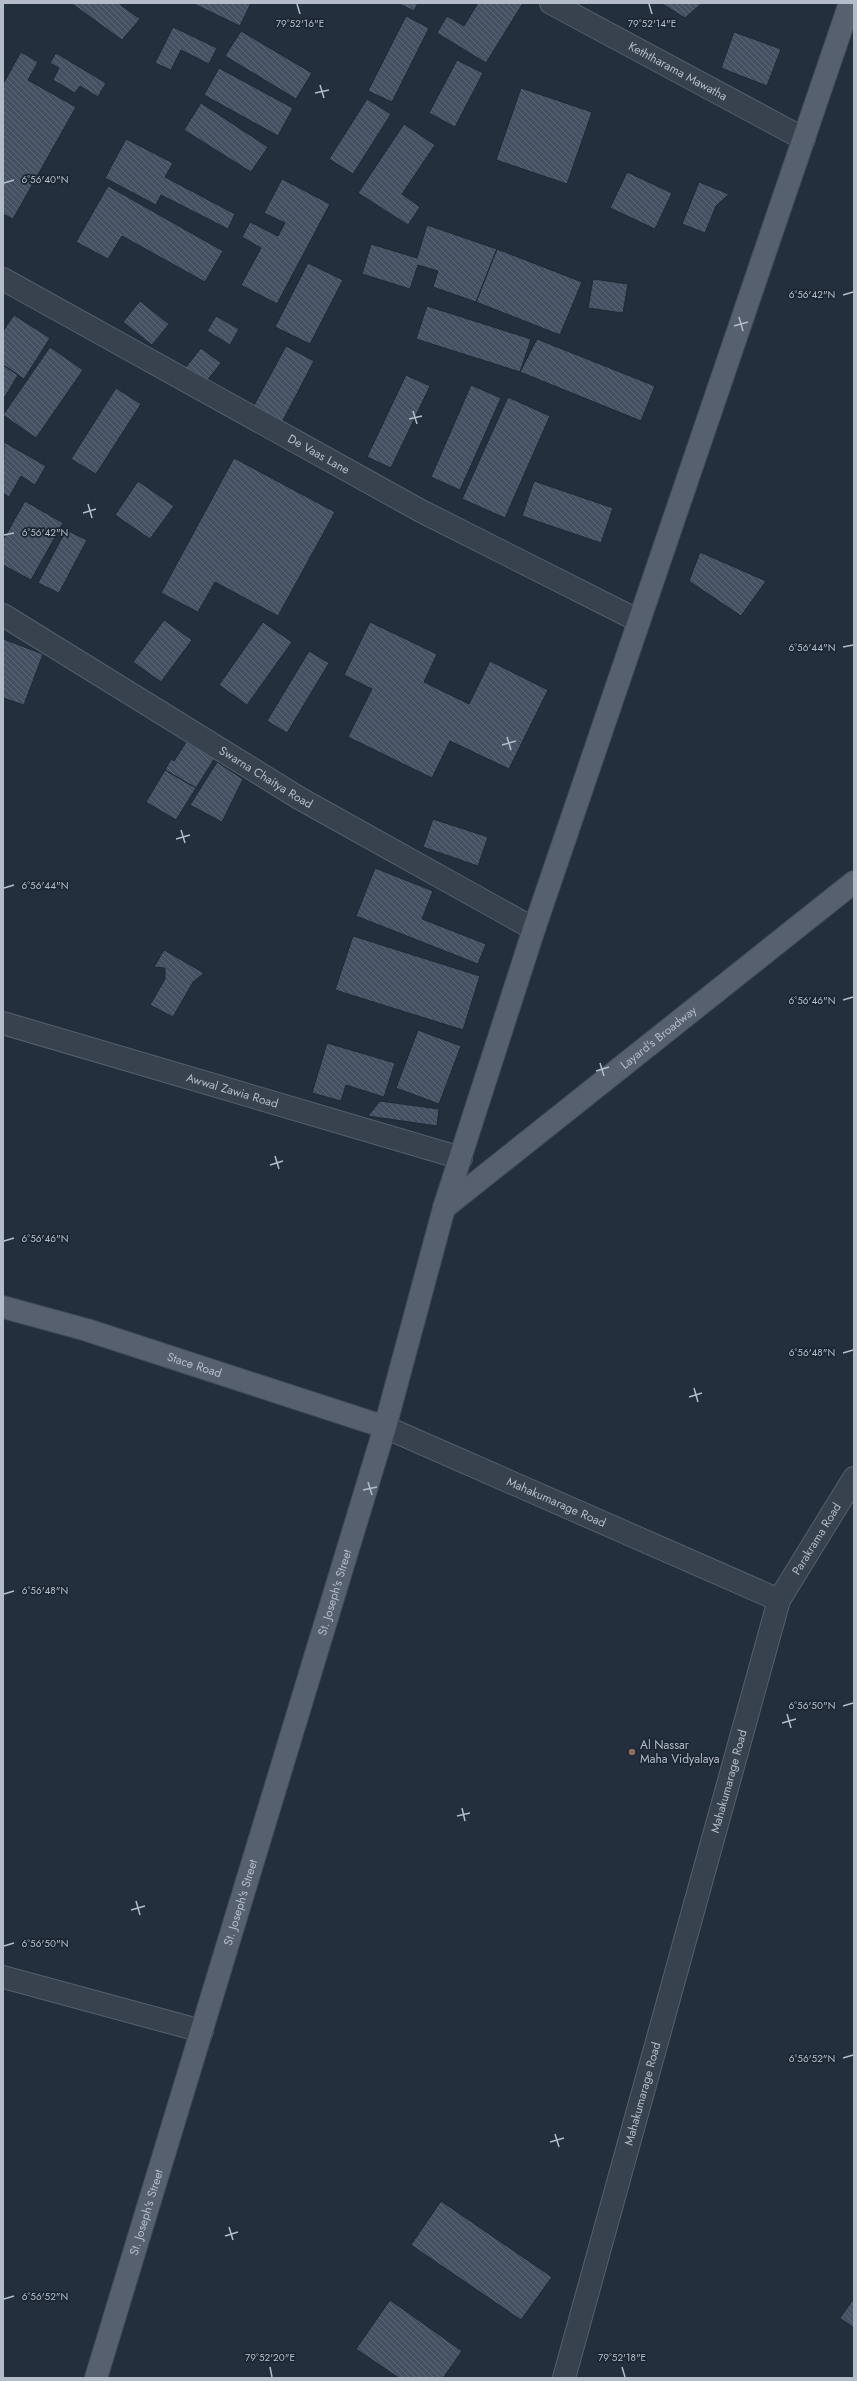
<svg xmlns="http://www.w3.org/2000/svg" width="857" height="2381" font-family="Jost,sans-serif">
  <defs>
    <pattern id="building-back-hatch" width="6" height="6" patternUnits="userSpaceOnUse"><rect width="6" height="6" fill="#455162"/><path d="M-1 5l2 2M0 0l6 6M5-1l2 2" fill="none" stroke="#5d6877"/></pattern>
  </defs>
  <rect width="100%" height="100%" fill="#242f3e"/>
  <path fill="url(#building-back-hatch)" stroke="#1f2835" d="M71,3h47l22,16 -18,21z
    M192,3h59l-11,23z
    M397,3h21l-4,8z
    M478,3h45l-37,60 -49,-30 10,-17 17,10z
    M661,3h41l-17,15z
    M406,16l23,12 -37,74 -24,-11z
    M173,27l44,21 -8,16 -28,-14 -10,20 -16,-7z
    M241,31l71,42 -16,26 -71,-43z
    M734,32l47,17 -14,37 -46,-18z
    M21,52l17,10 -10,18 48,27 -63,112 -10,-5v-130z
    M56,53l50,30 -8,14 -18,-11 -5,7 -22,-13 6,-12 -9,-5z
    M457,60l26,13 -28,54 -26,-14z
    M219,68l74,40 -15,28 -74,-41z
    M521,88l71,24 -25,72 -71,-24z
    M367,99l24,15 -38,60 -24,-15z
    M201,103l67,44 -17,25 -67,-42z
    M404,124l31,21 -33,49 18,13 -12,18 -50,-32z
    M126,139l47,24 -8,14 70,37 -7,15 -67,-34 -5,10 -51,-27z
    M627,172l45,21 -17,36 -45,-21z
    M282,179l48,25 -53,100 -36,-19 20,-37 -19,-11 8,-15 28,14 7,-13 -21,-10z
    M699,182l30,12 -13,12 -11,27 -23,-9z
    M108,186l115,65 -18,31 -83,-46 -14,23 -32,-17z
    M427,225l70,24 -21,53 -43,-15 5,-16 -20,-6 -8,24 -48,-15 9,-30 46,14z
    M497,249l85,33 -22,53 -84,-33z
    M308,263l35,17 -33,64 -35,-17z
    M593,279l35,5 -5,29 -35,-5z
    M140,301l29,23 -17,21 -29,-23z
    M427,306l104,33 -11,33 -104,-33z
    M14,315l36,23 -26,41 -21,-14v-34z
    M216,316l23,13 -9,16 -23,-14z
    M537,339l118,47 -14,35 -121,-49z
    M286,346l28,15 -32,61 -29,-15z
    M50,347l33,23 -47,68 -33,-23z
    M201,348l20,15 -19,24 -20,-15z
    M3,365l15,10 -15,25z
    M406,375l24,11 -39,82 -24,-11z
    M471,385l30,13 -41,92 -29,-13z
    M116,388l25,16 -45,70 -25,-15z
    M508,397l42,19 -45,102 -43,-19z
    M4,442l42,24 -11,19 -14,-9 -12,21 -6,-4z
    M234,458l101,54 -57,104 -63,-34 -17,30 -37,-19z
    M138,481l36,25 -24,33 -35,-24z
    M534,481l79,27 -12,35 -79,-27z
    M25,501l38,22 -32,57 -28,-15v-25z
    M66,530l21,10 -28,53 -21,-10z
    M700,552l66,29 -25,35 -52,-35z
    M164,620l28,20 -31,42 -28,-20z
    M263,622l29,20 -45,63 -28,-20z
    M370,622l67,32 -13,28 45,22 21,-43 58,29 -39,79 -59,-28 -18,37 -84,-41 24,-48 -28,-14z
    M3,639l40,15 -19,51 -21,-7z
    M309,651l20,12 -42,70 -20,-12z
    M190,736l28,17 -22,35 -31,-18 6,-11 3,2z
    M217,762l26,17 -21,43 -32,-17z
    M165,770l31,18 -20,32 -30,-18z
    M433,819l55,18 -10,29 -55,-19z
    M375,868l58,23 -11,28 64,25 -8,20 -122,-48z
    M353,936l127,40 -17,54 -128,-40z
    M164,950l40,23 -11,9 -20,35 -23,-12 15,-26v-11l-11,-1z
    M418,1030l43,16 -22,58 -43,-16z
    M327,1043l68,20 -11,34 -38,-12 -5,16 -29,-8z
    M380,1101l59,8 -2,17 -69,-10z
    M441,2201l111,76 -31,43 -110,-75z
    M854,2298v30l-14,-10z
    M390,2300l72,51 -19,27h-44l-43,-29z"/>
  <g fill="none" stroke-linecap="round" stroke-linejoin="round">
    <defs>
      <g id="minor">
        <path id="s1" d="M551,3l253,136"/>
        <path id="s2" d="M3,279l418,232 218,110"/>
        <path id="s3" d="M3,615l296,183 235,131"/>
        <path id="s4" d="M3,1023l458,135"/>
        <path id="s5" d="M385,1427l394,173"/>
        <path d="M3,1977l199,54"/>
        <path id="s6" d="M564,2378l215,-778 75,-122"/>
      </g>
      <g id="major">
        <path id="s7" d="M444,1208l410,-326"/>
        <path id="s8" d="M3,1307l84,23 298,97"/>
        <path id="s9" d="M96,2378l289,-951 59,-219 90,-279 316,-926"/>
      </g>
    </defs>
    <use href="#minor" stroke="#565f6c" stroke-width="24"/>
    <use href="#major" stroke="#414a57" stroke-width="24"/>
    <use href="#minor" stroke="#38414e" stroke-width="22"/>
    <use href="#major" stroke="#56606e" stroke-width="22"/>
  </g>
  <path fill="none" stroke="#b4bcc9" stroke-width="1.5" d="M297,4l3,10M649,4l3,10M320,85l4,13M315,93l14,-3M4,183l10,-3M843,295l10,-3M739,317l4,14M734,326l14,-4M413,411l4,13M409,419l13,-3M88,504l4,14M83,513l13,-4M4,535l10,-2M843,647l10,-2M507,737l4,13M502,745l14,-4M181,830l4,13M176,839l14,-4M4,888l10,-3M843,1000l10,-3M600,1063l4,13M596,1071l13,-4M275,1156l4,13M270,1165l13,-4M4,1241l10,-3M843,1353l10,-3M694,1388l4,14M689,1397l13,-4M368,1482l4,13M363,1490l14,-3M4,1594l10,-3M843,1706l10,-3M787,1714l4,14M782,1723l14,-4M462,1808l3,13M457,1816l13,-3M136,1901l4,14M131,1910l14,-4M4,1946l10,-3M843,2058l10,-3M555,2134l4,13M550,2142l14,-4M229,2227l4,13M225,2236l13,-4M4,2299l10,-3M270,2367l2,10M622,2367l3,10"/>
  <circle fill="#8d6e63" stroke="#1d2633" stroke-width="1.5" cx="632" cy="1752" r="4"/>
  <g text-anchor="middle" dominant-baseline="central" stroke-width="3.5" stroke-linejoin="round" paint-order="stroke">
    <g font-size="12" fill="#b4bcc9" stroke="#1d2633">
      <text stroke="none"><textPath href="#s1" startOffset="144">Keththarama Mawatha</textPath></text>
      <text stroke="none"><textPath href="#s2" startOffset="361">De Vaas Lane</textPath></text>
      <text stroke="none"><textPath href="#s3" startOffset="309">Swarna Chaitya Road</textPath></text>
      <text stroke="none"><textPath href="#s7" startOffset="274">Layard's Broadway</textPath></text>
      <text stroke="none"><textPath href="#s4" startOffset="239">Awwal Zawia Road</textPath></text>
      <text stroke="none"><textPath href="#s8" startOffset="200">Stace Road</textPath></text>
      <text stroke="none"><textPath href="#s5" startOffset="187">Mahakumarage Road</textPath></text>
      <text stroke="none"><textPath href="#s6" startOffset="879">Parakrama Road</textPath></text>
      <text stroke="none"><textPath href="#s9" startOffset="821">St. Joseph's Street</textPath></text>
      <text stroke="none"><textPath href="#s6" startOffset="619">Mahakumarage Road</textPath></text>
      <text stroke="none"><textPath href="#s9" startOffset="497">St. Joseph's Street</textPath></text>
      <text stroke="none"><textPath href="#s6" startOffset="295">Mahakumarage Road</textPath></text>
      <text stroke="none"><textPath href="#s9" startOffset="173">St. Joseph's Street</textPath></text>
    </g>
    <g font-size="12" fill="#b4bcc9" stroke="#1d2633" text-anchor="start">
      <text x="640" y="1745">Al Nassar<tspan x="640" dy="14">Maha Vidyalaya</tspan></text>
    </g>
  </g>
  <g font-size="10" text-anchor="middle" fill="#b4bcc9" stroke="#1d2633" stroke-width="3.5" stroke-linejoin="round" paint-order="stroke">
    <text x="300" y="27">79°52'16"E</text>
    <text x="652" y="27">79°52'14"E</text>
    <text x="45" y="183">6°56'40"N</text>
    <text x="812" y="298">6°56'42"N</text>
    <text x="45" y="536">6°56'42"N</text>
    <text x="812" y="651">6°56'44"N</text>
    <text x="45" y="889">6°56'44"N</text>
    <text x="812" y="1004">6°56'46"N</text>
    <text x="45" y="1242">6°56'46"N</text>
    <text x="812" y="1356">6°56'48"N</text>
    <text x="45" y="1594">6°56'48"N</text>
    <text x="812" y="1709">6°56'50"N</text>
    <text x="45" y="1947">6°56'50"N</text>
    <text x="812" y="2062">6°56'52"N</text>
    <text x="45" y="2300">6°56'52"N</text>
    <text x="270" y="2361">79°52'20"E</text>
    <text x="622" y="2361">79°52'18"E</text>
  </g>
  <rect width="857" height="2381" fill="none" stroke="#b4bcc9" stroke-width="8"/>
</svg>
